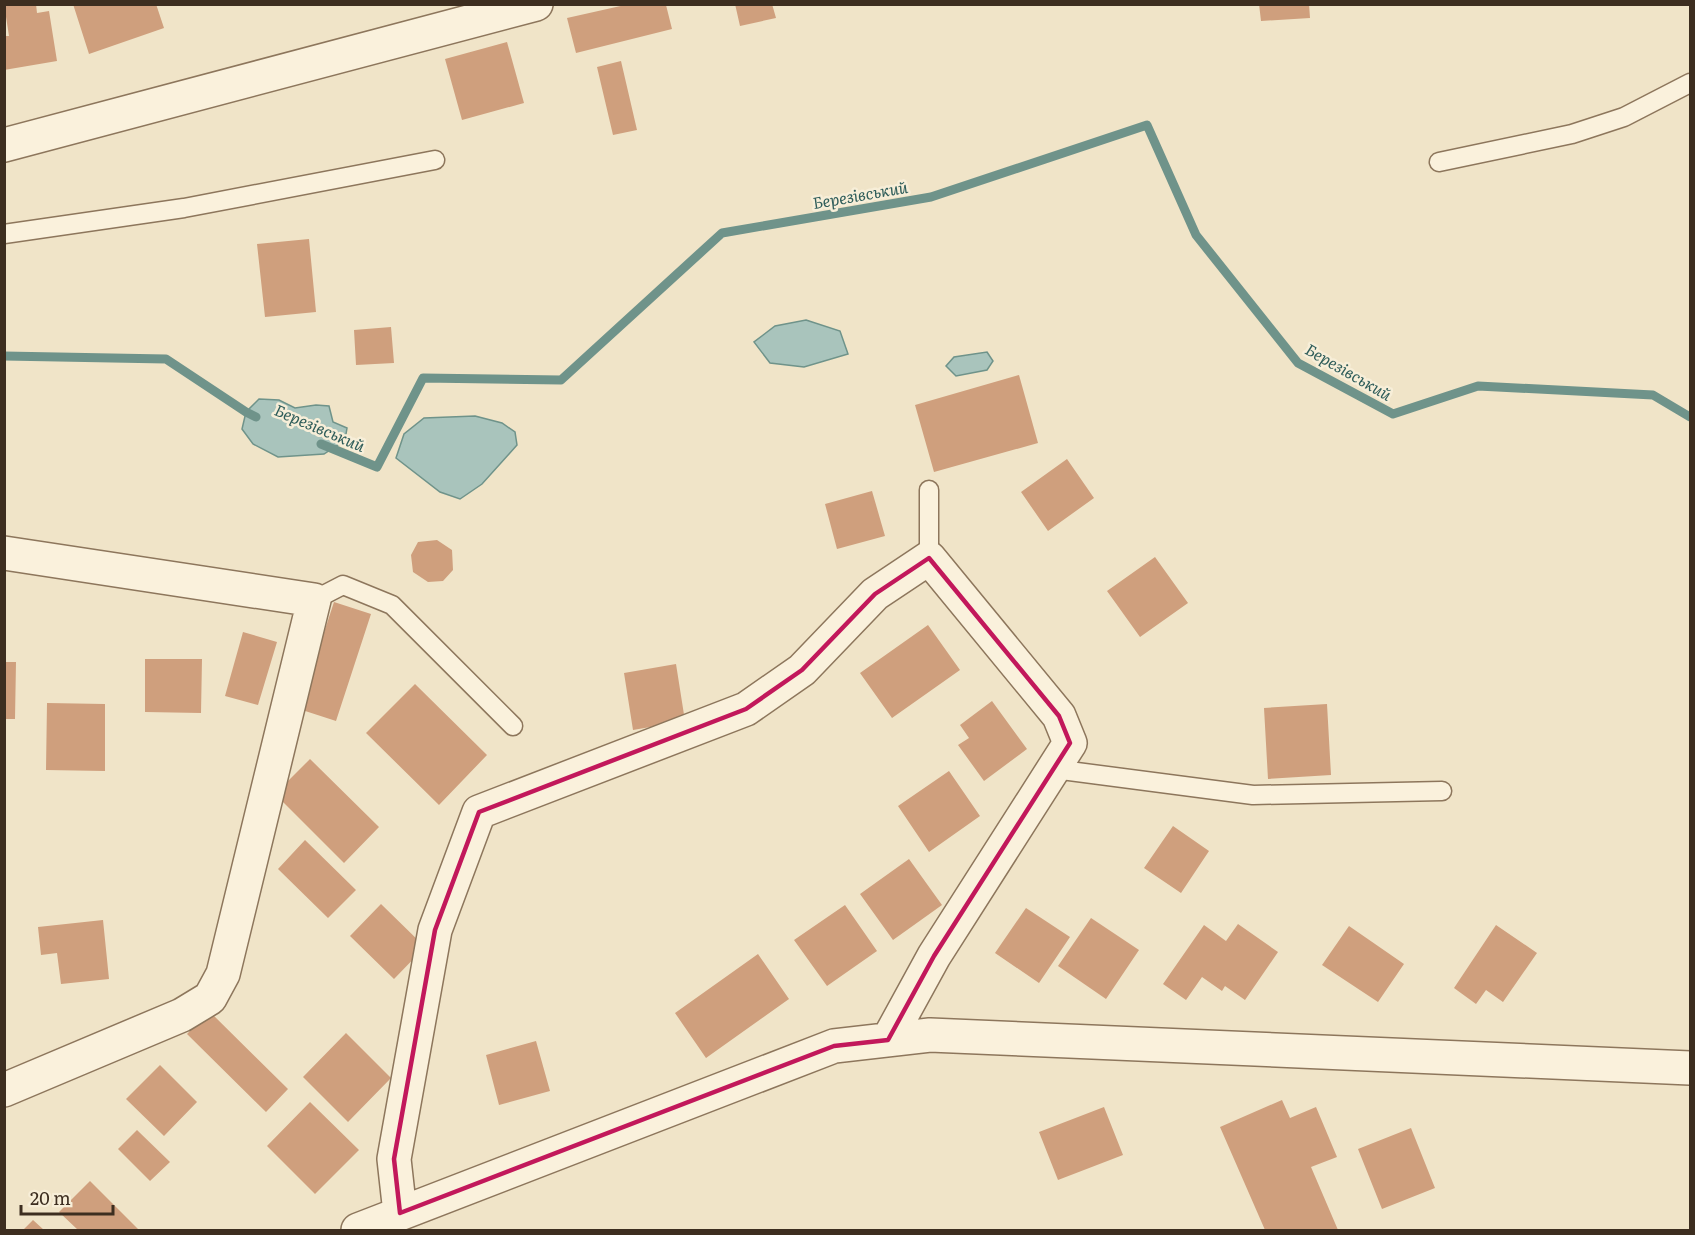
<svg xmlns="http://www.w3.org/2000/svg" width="1695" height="1235" font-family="Literata,serif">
  <rect width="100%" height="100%" fill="#f0e4c8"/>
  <path fill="#a9c4bc" stroke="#6f938a" stroke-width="1.5" d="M806,320l34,11 8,23 -44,13 -34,-4 -16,-21 21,-16z
    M987,352l6,9 -6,9 -31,6 -10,-10 8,-9z
    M259,399l20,1 16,8 21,-3 13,1 4,16 14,6 -2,12 -21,14 -46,3 -25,-13 -11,-15 4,-17z
    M475,416l27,7 13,9 2,13 -35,39 -22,15 -20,-7 -44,-34 8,-24 20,-16z"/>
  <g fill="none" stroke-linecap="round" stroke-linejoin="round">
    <path stroke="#6f938a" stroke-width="9" d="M4,356l162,3 80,53 10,5
      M321,444l56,23 46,-89 138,2 161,-147 209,-36 216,-72 49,110 102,128 95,51 85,-28 175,9 37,22"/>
  </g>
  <path fill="#cf9f7d" d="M4,4h32l1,9 12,-2 8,50 -53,9v-34h5z
    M73,4h83l8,24 -75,26z
    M735,4h37l4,14 -36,8z
    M1259,4h50l1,14 -49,3z
    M625,5h41l6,24 -96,24 -9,-35z
    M507,42l17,61 -62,17 -17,-61z
    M621,61l16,69 -24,5 -16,-68z
    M309,239l7,73 -51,5 -8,-73z
    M391,327l3,36 -38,2 -2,-35z
    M1019,375l19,68 -104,29 -19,-67z
    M1067,459l27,39 -46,33 -27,-39z
    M872,491l13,45 -48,13 -12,-45z
    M437,540l15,10 1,20 -10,11 -15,1 -15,-10 -2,-17 7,-13z
    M1155,557l33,46 -48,34 -33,-46z
    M334,602l37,12 -35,107 -37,-12z
    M928,625l32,45 -68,48 -32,-45z
    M243,632l34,10 -19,63 -33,-9z
    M145,659h57l-1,54 -56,-1z
    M4,662h12l-1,57h-11z
    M676,664l9,57 -52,9 -9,-57z
    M415,684l72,71 -48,50 -73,-72z
    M992,701l35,48 -43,32 -26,-36 11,-7 -9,-13z
    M47,703l58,1v67l-59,-1z
    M1327,704l4,71 -63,4 -4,-71z
    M310,759l69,68 -35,36 -69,-69z
    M949,771l31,45 -51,36 -31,-46z
    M1173,826l36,25 -28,42 -37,-25z
    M305,840l51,50 -28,28 -50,-49z
    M909,859l33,46 -49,35 -33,-46z
    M381,904l44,43 -31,32 -44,-43z
    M845,905l32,46 -50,35 -33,-46z
    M1026,908l44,29 -31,46 -44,-30z
    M1091,918l48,32 -33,49 -48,-33z
    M103,920l6,59 -48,5 -4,-31 -16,2 -3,-28z
    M1238,924l40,28 -33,48 -20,-14 -3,5 -20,-14 -16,23 -23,-16 41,-59 22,16z
    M1496,925l41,28 -34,49 -17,-12 -10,14 -22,-16z
    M1349,926l55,38 -26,38 -56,-37z
    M758,954l31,45 -83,59 -31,-45z
    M209,1011l79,78 -22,23 -79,-78z
    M346,1033l45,45 -43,44 -45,-45z
    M536,1041l14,50 -51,14 -13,-50z
    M160,1065l37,37 -33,34 -38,-37z
    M1282,1100l8,18 26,-11 21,50 -26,10 27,63h-73l-45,-103z
    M310,1102l49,48 -44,44 -48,-48z
    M1104,1107l19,48 -65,25 -19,-48z
    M1411,1128l24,60 -53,21 -24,-60z
    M137,1130l33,32 -20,19 -32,-32z
    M90,1181l49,49h-61l-19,-18z
    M33,1220l11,10h-21z"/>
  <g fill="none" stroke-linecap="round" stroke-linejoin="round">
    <defs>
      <path id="service" d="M1439,162l133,-28 52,-17 66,-34
        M4,234l180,-26 251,-48
        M929,490v68
        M314,600l29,-15 49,20 121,121
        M1054,769l199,26 189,-4"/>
      <path id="minor" d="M4,145l532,-141
        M4,553l310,47 -91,374 -13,24 -28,17 -178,75
        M400,1213l-6,-54 41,-229 44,-118 267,-103 56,-39 73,-76 54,-36 130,158 11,27 -136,213 -46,84
        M358,1230l476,-184 96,-11 760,33"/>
    </defs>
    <use href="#service" stroke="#8d765c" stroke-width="21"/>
    <use href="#minor" stroke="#8d765c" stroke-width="36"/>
    <use href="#service" stroke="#faf1dc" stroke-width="18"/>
    <use href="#minor" stroke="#faf1dc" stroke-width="33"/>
  </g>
  <path fill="none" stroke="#c2185b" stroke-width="4.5" stroke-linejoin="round" d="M929,558l130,158 11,27 -136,213 -46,84 -54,6 -434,167 -6,-54 41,-229 44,-118 267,-103 56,-39 73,-76z"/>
  <g text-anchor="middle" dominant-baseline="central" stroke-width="5" stroke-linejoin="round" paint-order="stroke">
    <g font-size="16" font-style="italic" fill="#2f5d5a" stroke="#f7eed8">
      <text transform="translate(860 194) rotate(-10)">Березівський</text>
      <text transform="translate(1349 371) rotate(30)">Березівський</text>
      <text transform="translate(320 427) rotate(23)">Березівський</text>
    </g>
  </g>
  <rect width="1695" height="1235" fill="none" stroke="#3d2e20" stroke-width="12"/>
  <path d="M21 1205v9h92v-9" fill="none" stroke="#3d2e20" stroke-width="3"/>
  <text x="30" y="1205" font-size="18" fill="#3d2e20" stroke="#f7eed8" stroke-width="4.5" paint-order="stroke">20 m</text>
</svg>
